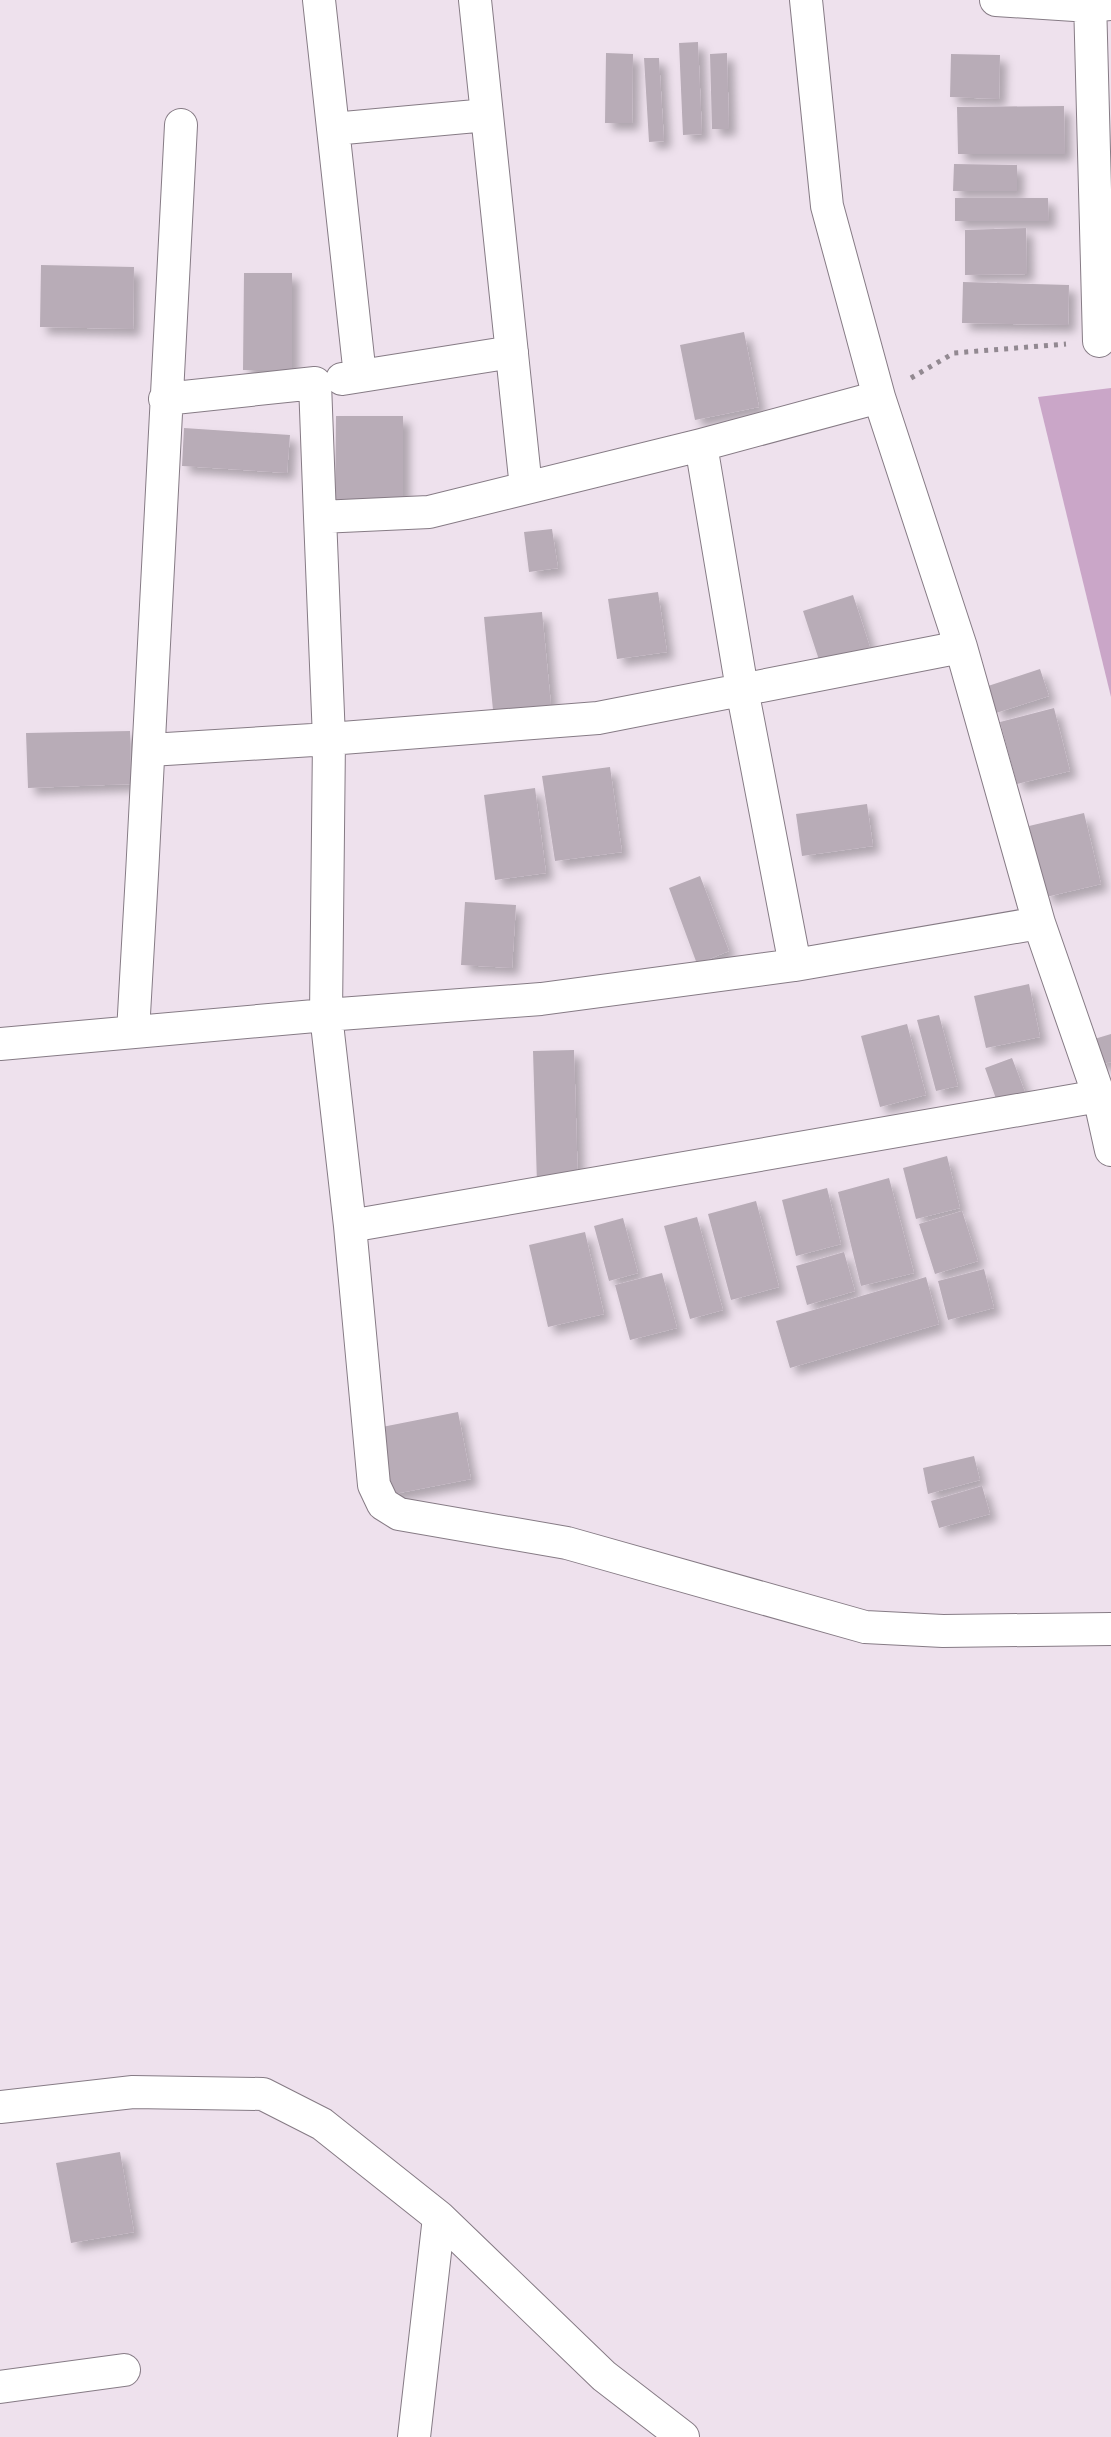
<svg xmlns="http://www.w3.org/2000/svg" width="1111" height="2437" font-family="'Noto Sans',sans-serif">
  <defs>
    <filter id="shadow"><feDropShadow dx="7" dy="7" stdDeviation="4" flood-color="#0004"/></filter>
  </defs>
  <rect width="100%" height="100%" fill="#eee1ed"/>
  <path fill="#caa6c8" d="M1111,388v309l-73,-300z"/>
  <path fill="#b8acb7" filter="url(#shadow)" d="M698,42l4,92 -19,1 -4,-92z
    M606,53l27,1 -1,69h-27z
    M727,53l2,76h-17l-2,-75z
    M951,54l49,1 -1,44 -49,-2z
    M644,58h15l5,83 -15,1z
    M1064,106l1,48h-107l-1,-47z
    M954,164l63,1v26h-64z
    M955,198h93l1,23h-94z
    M1026,228l1,46 -62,1v-45z
    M41,265l93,2 -1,62 -93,-2z
    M244,273h48v97h-49z
    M963,282l106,3 -1,40 -106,-2z
    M744,332l15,75 -64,13 -15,-75z
    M336,416h67v86h-68z
    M184,428l106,7 -3,38 -105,-7z
    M552,529l6,39 -29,4 -5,-40z
    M658,592l9,60 -50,7 -9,-60z
    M853,595l17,52 -50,16 -17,-52z
    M542,612l9,93 -58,5 -9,-93z
    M1040,669l9,27 -53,17 -8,-27z
    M1054,708l16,63 -53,13 -17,-62z
    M130,731l1,53 -103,4 -2,-55z
    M610,767l12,85 -67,9 -13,-85z
    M535,788l11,85 -51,7 -11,-85z
    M867,804l6,42 -71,10 -6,-42z
    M1084,813l17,71 -55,13 -17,-71z
    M700,876l29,75 -32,13 -28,-76z
    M465,902l51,3 -4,63 -51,-3z
    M1029,984l11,53 -54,11 -12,-52z
    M939,1015l19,71 -22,5 -19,-71z
    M907,1024l19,71 -46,12 -19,-71z
    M1111,1034v28l-13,3 -7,-25z
    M574,1050l4,134h-41l-4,-133z
    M1012,1058l16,42 -28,10 -15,-42z
    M947,1156l13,52 -44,11 -13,-51z
    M889,1178l25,95 -53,13 -23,-94z
    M827,1188l14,56 -45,12 -14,-56z
    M756,1201l23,86 -48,13 -23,-86z
    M962,1211l16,50 -43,13 -16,-50z
    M697,1217l26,93 -33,9 -26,-93z
    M623,1218l15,55 -29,8 -15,-55z
    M585,1232l19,82 -56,13 -19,-82z
    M844,1252l11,39 -48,14 -11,-39z
    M984,1269l10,39 -46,12 -10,-39z
    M662,1273l15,55 -47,12 -15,-55z
    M926,1277l13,47 -149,44 -14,-47z
    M458,1412l13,67 -82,16 -12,-67z
    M974,1456l6,24 -52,14 -5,-26z
    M982,1486l8,28 -51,14 -8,-27z
    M120,2152l14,80 -63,11 -15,-80z"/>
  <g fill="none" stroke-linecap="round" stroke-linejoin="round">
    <defs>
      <path id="minor" d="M319,0l41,376
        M475,0l51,488
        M806,0l21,206 52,191 82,250 78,276 60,173 12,54
        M996,0l94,6 21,-2
        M1090,0l9,341
        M333,129l154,-14
        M342,379l170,-27
        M165,399l150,-16 5,134
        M701,445l41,244 53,276 244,-42
        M150,750l179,-11 269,-21 363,-71
        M795,965l-254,34 -215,16 24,211 24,259 9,19 16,10 168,29 298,84 78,4 168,-2
        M133,1032c18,-302 31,-604 48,-907
        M0,1044l326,-29 3,-276 -9,-222 109,-5 272,-67 178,-48
        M350,1226l749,-130
        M0,2107l133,-15 130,2 59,30 117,93 -25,220
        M439,2217l165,159 79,61
        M0,2387l124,-17"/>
    </defs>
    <use href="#minor" stroke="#867b85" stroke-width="34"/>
    <path stroke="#928991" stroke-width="5" stroke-dasharray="4 6" stroke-linecap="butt" d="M911,378l43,-25 112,-9"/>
    <use href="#minor" stroke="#fff" stroke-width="32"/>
  </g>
</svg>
